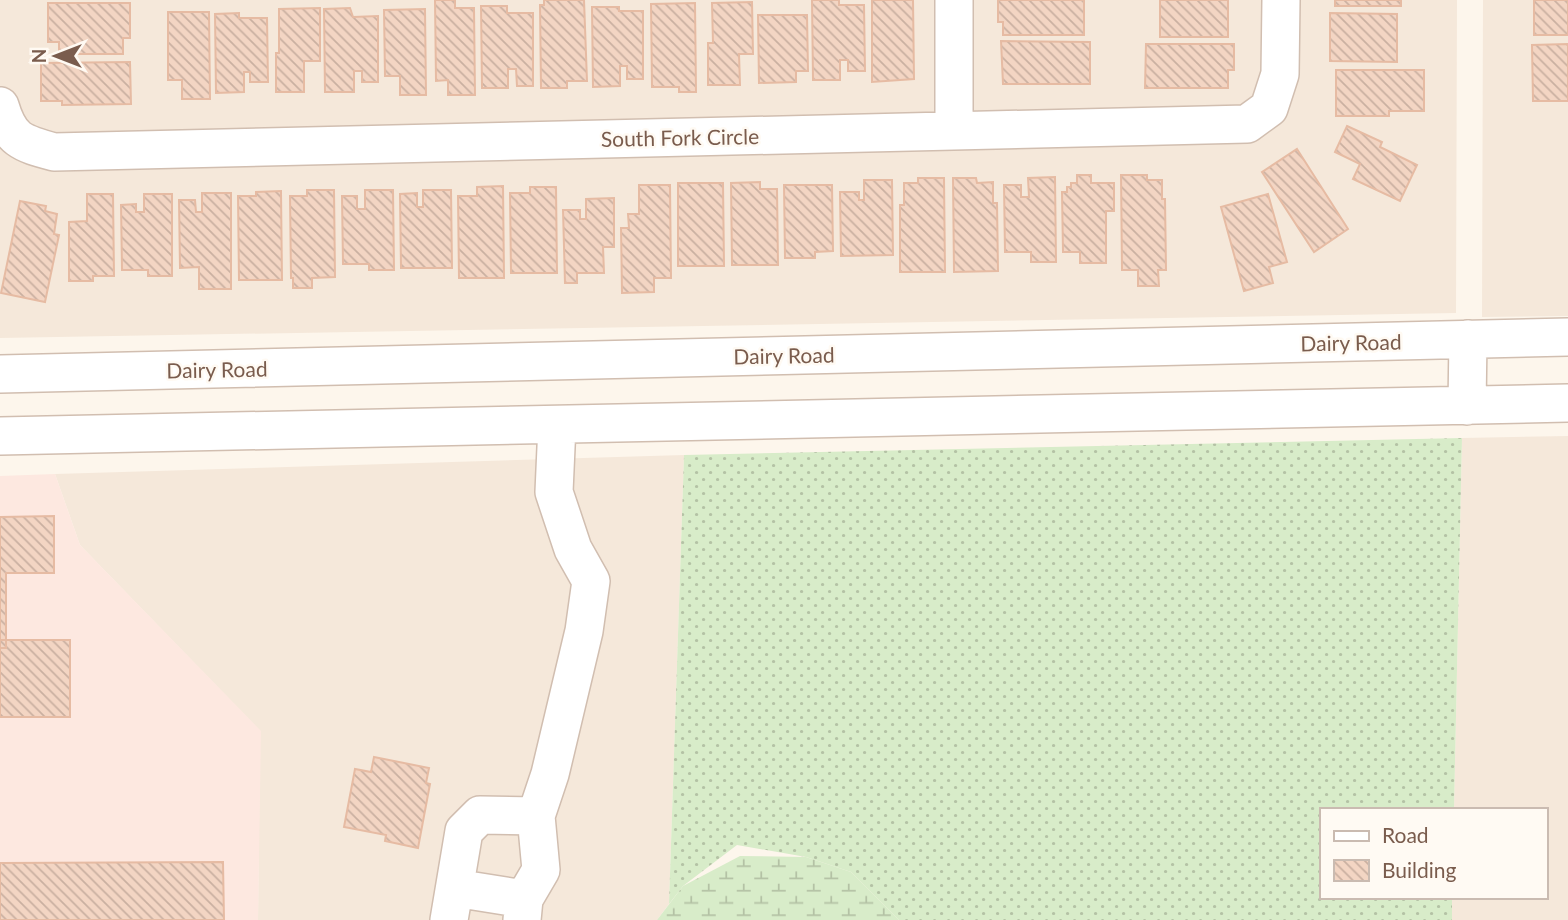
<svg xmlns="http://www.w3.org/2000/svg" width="1568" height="920" font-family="Lato,sans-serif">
  <defs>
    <pattern id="grass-dots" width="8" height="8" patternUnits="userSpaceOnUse" patternTransform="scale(1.75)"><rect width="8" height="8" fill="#d8ecc9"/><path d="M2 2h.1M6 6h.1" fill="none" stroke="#b4c2a5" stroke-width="1.8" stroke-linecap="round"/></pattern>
    <pattern id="wetland-marsh" width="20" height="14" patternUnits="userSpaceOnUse" patternTransform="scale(1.75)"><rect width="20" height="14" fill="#d8ecc9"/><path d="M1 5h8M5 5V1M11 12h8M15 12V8" fill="none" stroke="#b4c2a5"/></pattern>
    <pattern id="building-back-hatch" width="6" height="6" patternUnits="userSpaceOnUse" patternTransform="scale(1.75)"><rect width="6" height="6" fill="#f3d5c3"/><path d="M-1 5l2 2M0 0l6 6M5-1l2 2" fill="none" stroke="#cab0a1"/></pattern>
  </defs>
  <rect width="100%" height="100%" fill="#fdf6ec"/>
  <path fill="#f5e8da" d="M0,0h1457l-1,313 -1456,25z
    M1483,0h85v316l-86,1z
    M1568,436v484h-116v-23h93v-87h-91l8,-372z
    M684,455l-15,449 -12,16h-399l2,-189 -180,-186 -25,-71z"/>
  <path fill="#fde8e0" d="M55,474l25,71 181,186 -3,189h-258v-444z"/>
  <path fill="url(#grass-dots)" d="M1462,438l-8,372h-133v87h131v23h-553l-48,-48 -45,-15 -69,-12 -54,41 -14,18 15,-449z"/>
  <path fill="url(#wetland-marsh)" d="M740,856l66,1 45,15 48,48h-242l26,-34z"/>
  <path fill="url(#building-back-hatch)" stroke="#e6bba3" stroke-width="2" d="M435,0h20v8h19l1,87h-27v-15l-12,1z
    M544,0h40l3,81h-20v7h-26l-1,-83h4z
    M812,0h27v5h25l1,66h-17v-11h-8v20h-27z
    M872,0h41l1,79 -42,3z
    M998,0h86v35h-81v-13h-5z
    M1160,0h68v37h-68z
    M1335,0h66v6h-66z
    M1534,0h34v35h-34z
    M752,2l1,52h-14l1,31h-32v-42h5l-1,-40z
    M48,3h82v35h-7v16h-64v-12h-11z
    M695,3l1,89h-17v-5h-27l-1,-83z
    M481,6h26v7h26v73h-16l-1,-17h-8v19h-26z
    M592,7h27v4h24v68h-16v-13h-7v20l-27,1z
    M320,8v53h-16v31h-28v-39h3v-44z
    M350,8l3,9 25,-1v66h-16v-11h-8v21h-29l-1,-83z
    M425,9l1,86h-26v-19h-15l-1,-66z
    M168,12h41l1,87h-28v-19h-14z
    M239,13v5h28l1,64h-18v-10h-6v20l-28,1 -1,-79z
    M1330,13l67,1v48l-67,-1z
    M758,15h49l1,56h-12v11l-37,1z
    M1001,41l89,1v42h-87z
    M1146,44h88v26h-6v18h-83z
    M1568,44v57h-35l-1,-56z
    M130,62l1,42 -69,1v-4h-21v-38z
    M1336,70h88v41h-35v5h-53z
    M1347,126l35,16 -2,5 37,18 -17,36 -47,-22 7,-15 -25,-12z
    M1297,149l51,80 -34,23 -52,-80z
    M1077,175h14v8h23v28h-8v52h-26v-11h-17l-1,-60h5v-5h4v-4h6z
    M1121,175h26v5h15v19h3l1,71h-8l1,16h-21v-16h-16z
    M1055,177l1,85h-25v-10h-26l-1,-67h17v12h8l-1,-19z
    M918,178h26l1,94h-45v-67h4v-22h14z
    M953,178h23l1,5 16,-1v21h4l1,68 -44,1z
    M864,180h28l1,75 -52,1 -1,-64h19v8h5z
    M760,182v7h17l1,76h-46l-1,-82z
    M678,183h45l1,83h-46z
    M639,185h31l1,93h-17v14l-32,1 -1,-65h8l-1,-14h11z
    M784,185h48l1,66 -18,1v6h-30z
    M503,186l1,92h-45l-1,-82h19v-9z
    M530,187h26l1,86h-46l-1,-80h20z
    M307,190h27l1,87 -23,1v10h-19v-10h-2l-1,-82h17z
    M365,190h28l1,80h-25v-6h-26l-1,-68h15v13h8z
    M423,190h28l1,78h-51l-1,-74 17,-1v14h6z
    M281,191l1,89h-43l-1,-84h18v-4z
    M202,193h29v96h-32v-22l-19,1 -1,-68h16l1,12h6z
    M87,194h26l1,82h-21v5h-24v-59l18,-1z
    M144,194h28v82h-24v-6h-26l-1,-65 15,-1v8h8z
    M1268,194l19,68 -18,5 4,16 -29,8 -23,-84z
    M614,198v49h-11l1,26h-27v10h-12l-2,-73h17v9h6v-20z
    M20,201l26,5 -1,5 12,3 -3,20 5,1 -14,67 -44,-9z
    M54,516v57h-48v75h-6v-131z
    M0,640h70v77h-70z
    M374,757l55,11 -3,15 4,1 -12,64 -33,-7 1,-6 -42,-8 11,-58 16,3z
    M223,862l1,58h-224v-57z"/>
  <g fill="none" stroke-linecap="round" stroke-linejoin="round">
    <defs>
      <path id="minor" d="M0,106c10,34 21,37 54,46l1193,-28 22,-16 11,-34 1,-74
        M954,131v-131
        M0,374l1568,-37
        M1467,406l1,-67
        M0,436l1568,-33
        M455,888l69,11
        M449,920l15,-89 16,-16 56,1 14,-42 34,-143 7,-50 -18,-32 -19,-57 3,-67
        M522,920l2,-21 17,-29 -5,-54"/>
    </defs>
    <use href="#minor" stroke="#d1beb0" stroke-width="40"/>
    <use href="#minor" stroke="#fff" stroke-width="37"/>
  </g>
  <g text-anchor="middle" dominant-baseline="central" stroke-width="5" stroke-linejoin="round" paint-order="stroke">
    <g font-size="21" fill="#7a5c4d" stroke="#fffaf3">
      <text transform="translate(680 137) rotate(-1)">South Fork Circle</text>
      <text transform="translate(1351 342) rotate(-1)">Dairy Road</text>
      <text transform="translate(784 355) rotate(-1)">Dairy Road</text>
      <text transform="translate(217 369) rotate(-1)">Dairy Road</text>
    </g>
  </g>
  <rect x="1320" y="808" width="228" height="91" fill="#fffaf3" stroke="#cabbb1" stroke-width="2"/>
  <rect x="1334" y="831" width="35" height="10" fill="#ffffff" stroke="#cabbb1" stroke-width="2"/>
  <text x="1382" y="843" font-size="21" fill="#7a5c4d">Road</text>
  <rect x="1334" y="860" width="35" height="21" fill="url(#building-back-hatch)" stroke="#cabbb1" stroke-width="2"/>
  <text x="1382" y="878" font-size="21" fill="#7a5c4d">Building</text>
  <g transform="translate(56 56) rotate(270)" stroke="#fffaf3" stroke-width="5" paint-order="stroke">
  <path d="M0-5L12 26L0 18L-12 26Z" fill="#7a5c4d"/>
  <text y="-10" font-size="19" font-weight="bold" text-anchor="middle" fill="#7a5c4d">N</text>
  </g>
</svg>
